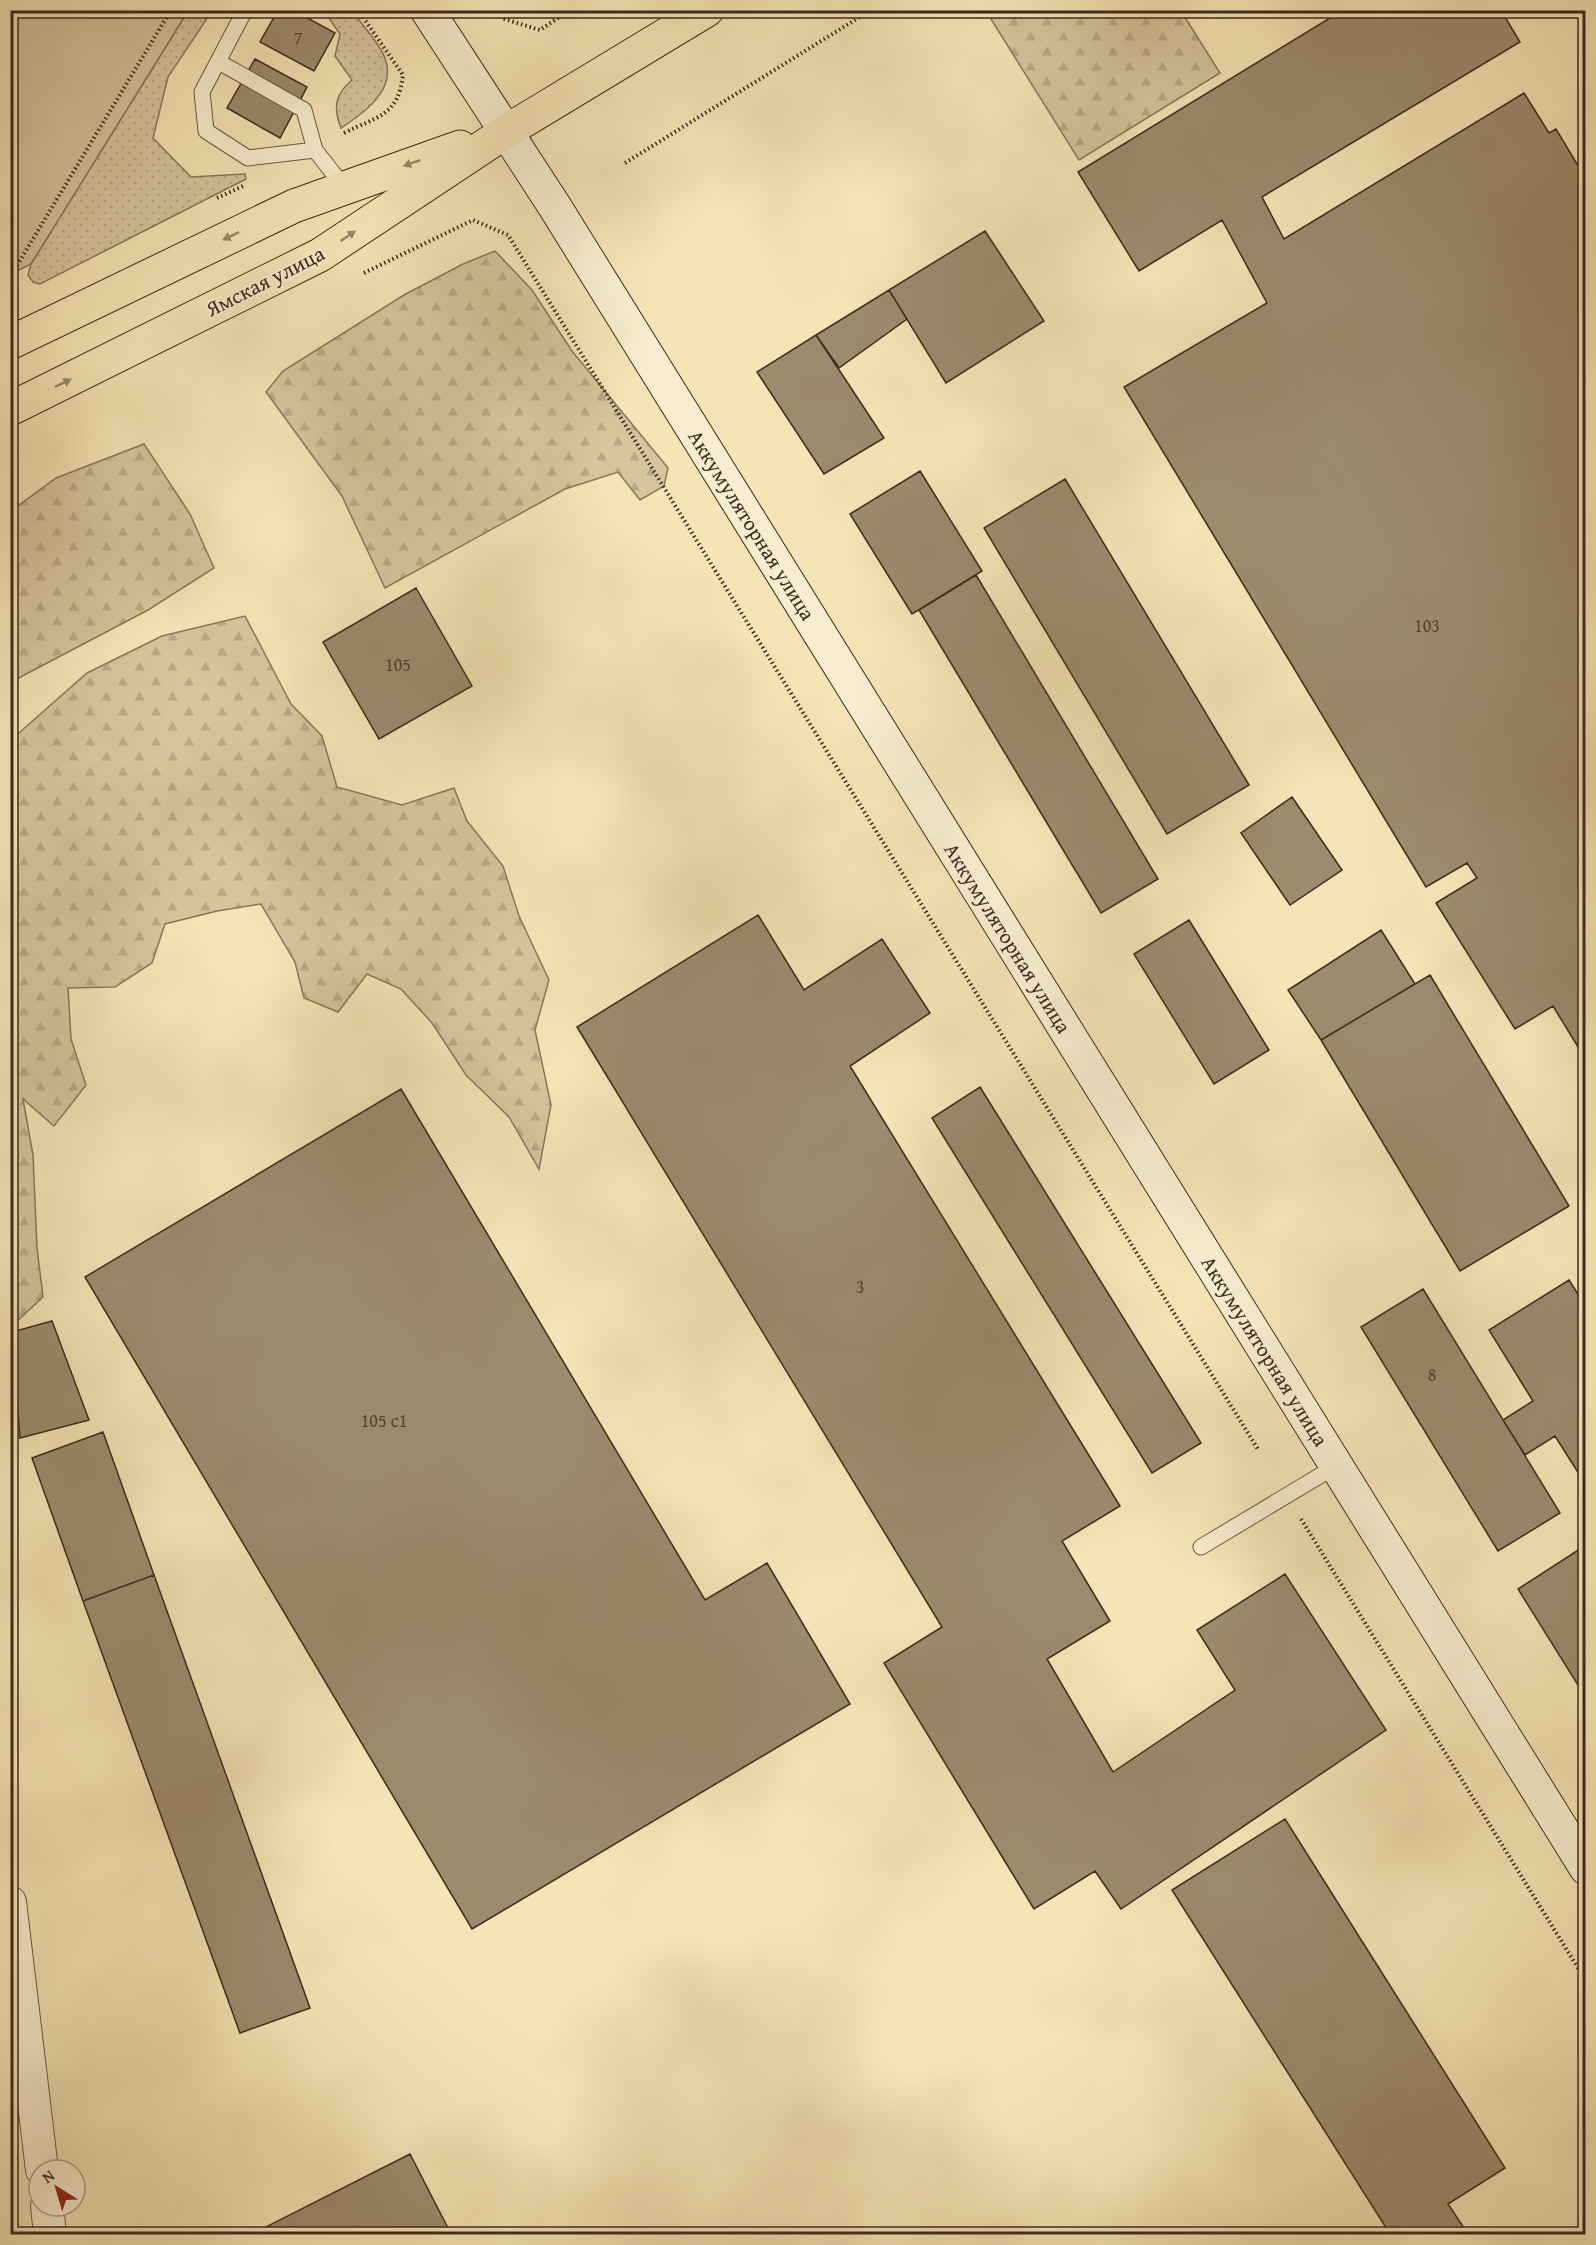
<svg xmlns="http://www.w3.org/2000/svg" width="1596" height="2245" font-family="'Gentium Book Plus',serif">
  <defs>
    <pattern id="grass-dots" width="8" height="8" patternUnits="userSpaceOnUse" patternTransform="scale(1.5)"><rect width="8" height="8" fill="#d6c59c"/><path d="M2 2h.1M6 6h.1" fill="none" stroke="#b9a986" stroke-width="1.8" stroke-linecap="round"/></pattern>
    <pattern id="forest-firs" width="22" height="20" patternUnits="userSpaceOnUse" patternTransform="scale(1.5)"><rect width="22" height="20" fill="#d6c59c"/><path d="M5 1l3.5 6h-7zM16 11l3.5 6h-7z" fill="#b9a986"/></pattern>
  </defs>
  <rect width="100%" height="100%" fill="#f5e5b5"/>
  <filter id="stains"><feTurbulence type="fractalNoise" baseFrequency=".00333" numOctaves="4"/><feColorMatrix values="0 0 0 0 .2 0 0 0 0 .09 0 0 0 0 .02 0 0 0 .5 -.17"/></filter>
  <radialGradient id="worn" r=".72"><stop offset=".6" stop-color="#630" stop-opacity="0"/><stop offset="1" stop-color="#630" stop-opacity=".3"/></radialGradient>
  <path fill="url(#grass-dots)" stroke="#89775e" stroke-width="1.5" d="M188,11h24l-44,66 -15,61 38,39 54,-3 1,5 -206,105 -7,-2 -5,-7 3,-11z
    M324,11h28c10,14 27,31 33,47 12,32 -21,55 -44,70 -8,-20 -6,-34 11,-48l-17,-24 5,-22z"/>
  <path fill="url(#forest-firs)" stroke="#89775e" stroke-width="1.5" d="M986,11h195l39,62 -141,87z
    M495,251l37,39 40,61 96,117 -4,18 -24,14 -22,-28 -53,17 -180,99 -43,-92 -76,-104 17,-21 121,-76 59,-31z
    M144,444l46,70 24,54 -66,42 -137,72v-171l45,-33z
    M245,616l46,88 31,32 15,51 65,18 52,-17 13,33 36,45 16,50 30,64 -14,50 16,75 -12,64 -30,-52 -43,-42 -34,-52 -31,-34 -34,-15 -29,38 -34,-14 -9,-36 -34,-58 -44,7 -52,13 -13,39 -37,24 -47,1 3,51 15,46 -32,41 -31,-27 10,56 4,93 6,49 -27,25 -5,1v-583l76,-67 75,-37z"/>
  <path fill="#d6c59c" stroke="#89775e" stroke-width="1.5" d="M11,10l177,1 -157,253 -20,10z"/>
  <path fill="#9c8b6d" stroke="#3c291f" stroke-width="1.5" d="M278,10h15l42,23 -21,38 -54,-29z
    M1343,10h158l19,32 -258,155 22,42 240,-146 25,40 7,-4 30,50v881l-33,-54 -38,23 -79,-126 41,-25 -10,-15 -41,24 -302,-500 143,-84 -45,-83 -83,51 -61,-99z
    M255,59l52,28 -27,51 -53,-30z
    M985,231l59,90 -98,62 -57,-93z
    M889,290l18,29 -68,49 -23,-33z
    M816,335l68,103 -60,36 -67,-102z
    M920,471l62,100 -70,43 -62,-100z
    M1065,479l184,306 -82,49 -183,-306z
    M976,575l182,304 -57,34 -182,-303z
    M416,588l56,98 -93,53 -56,-97z
    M1292,797l50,73 -52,35 -49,-72z
    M758,915l46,75 78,-51 48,74 -80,53 270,440 -58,35 48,80 -63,38 66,113 122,-82 -38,-60 88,-56 101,156 -265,179 -26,-38 -61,38 -150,-246 58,-36 -365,-600z
    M1189,920l80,130 -55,34 -80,-130z
    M1381,930l34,54 -94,56 -33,-50z
    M1430,975l139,231 -109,65 -139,-231z
    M980,1087l221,356 -49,30 -220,-355z
    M401,1089l304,511 62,-37 83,141 -378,225 -387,-652z
    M1569,1280l17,27v178l-31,-49 -30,19 -22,-35 30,-19 -44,-71z
    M1423,1289l137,224 -62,38 -137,-224z
    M52,1321l37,99 -69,18 -8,-106z
    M103,1432l51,143 -71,26 -51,-143z
    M1583,1547l3,3v148l-68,-109z
    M154,1575l156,433 -70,25 -157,-432z
    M1285,1819l220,349 -57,36 20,30h-78l-218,-344z
    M410,2154l41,80h-199z"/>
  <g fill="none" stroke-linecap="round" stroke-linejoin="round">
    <defs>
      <path id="lane" d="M245,10l-43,82 4,39 42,27 67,-8 29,37
        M219,62l85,48 11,40
        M1201,1547l135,-81"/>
      <path id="street" d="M10,1902l32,268
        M47,2206l3,28"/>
      <path id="secondary" d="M427,10l128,197 1031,1661"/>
      <path id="primary" d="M10,343l284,-137 166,-59
        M10,409l310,-154 187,-124 200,-121"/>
    </defs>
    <use href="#lane" stroke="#6a5844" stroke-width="17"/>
    <use href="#street" stroke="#6a5844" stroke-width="34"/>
    <use href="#secondary" stroke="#3c291f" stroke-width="35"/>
    <use href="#primary" stroke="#3c291f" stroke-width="35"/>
    <path stroke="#3c291f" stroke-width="4" stroke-dasharray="1.5 3" stroke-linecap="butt" d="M494,10l7,8 39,12 30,-20
      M502,17l11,-7
      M344,133c34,-17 54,-17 59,-58l-45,-65
      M625,163l246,-153
      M217,198l26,-12
      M364,273l109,-53 35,15 751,1216
      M10,277l161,-267
      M1301,1519l285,462"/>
    <use href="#lane" stroke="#f8eecf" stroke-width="15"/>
    <use href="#street" stroke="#f8eecf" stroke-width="32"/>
    <use href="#secondary" stroke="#f8eecf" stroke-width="33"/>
    <use href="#primary" stroke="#f5e5b5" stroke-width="33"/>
  </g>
  <defs><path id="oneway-solid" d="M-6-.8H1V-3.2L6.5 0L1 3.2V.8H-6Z" transform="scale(1.5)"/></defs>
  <g fill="#98876a">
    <use href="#oneway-solid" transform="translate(412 163) rotate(161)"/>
    <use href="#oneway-solid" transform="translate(231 236) rotate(154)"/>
    <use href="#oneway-solid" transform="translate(348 236) rotate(-34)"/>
    <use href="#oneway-solid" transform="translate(63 383) rotate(-26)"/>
  </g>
  <g text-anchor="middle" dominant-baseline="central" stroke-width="4.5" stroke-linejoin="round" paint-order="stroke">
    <g font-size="18" fill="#544232">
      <text x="298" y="37">7</text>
      <text x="1427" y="625">103</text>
      <text x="398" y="664">105</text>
      <text x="860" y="1286">3</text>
      <text x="1432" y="1374">8</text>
      <text x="384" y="1420">105 c1</text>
    </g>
    <g font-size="21" fill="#3c291f" stroke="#f8eecf">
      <text transform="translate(265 281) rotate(-27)">Ямская улица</text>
      <text transform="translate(752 525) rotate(58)">Аккумуляторная улица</text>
      <text transform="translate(1008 938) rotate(58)">Аккумуляторная улица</text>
      <text transform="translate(1265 1351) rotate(58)">Аккумуляторная улица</text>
    </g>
  </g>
  <rect width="1596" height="2245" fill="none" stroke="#f5e5b5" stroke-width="36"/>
  <rect x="12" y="12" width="1572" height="2221" fill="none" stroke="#3c291f" stroke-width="3"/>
  <rect x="18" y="18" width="1560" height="2209" fill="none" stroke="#3c291f" stroke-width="1.5"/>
  <g transform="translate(57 2188) rotate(323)"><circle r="28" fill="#f8eecf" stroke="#ad9f89" stroke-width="1.5"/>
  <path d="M0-4.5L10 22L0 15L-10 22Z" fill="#8f2418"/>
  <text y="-9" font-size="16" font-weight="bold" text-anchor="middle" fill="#3c291f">N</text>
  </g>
  <rect width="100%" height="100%" filter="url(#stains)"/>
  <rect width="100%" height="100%" fill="url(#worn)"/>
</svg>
